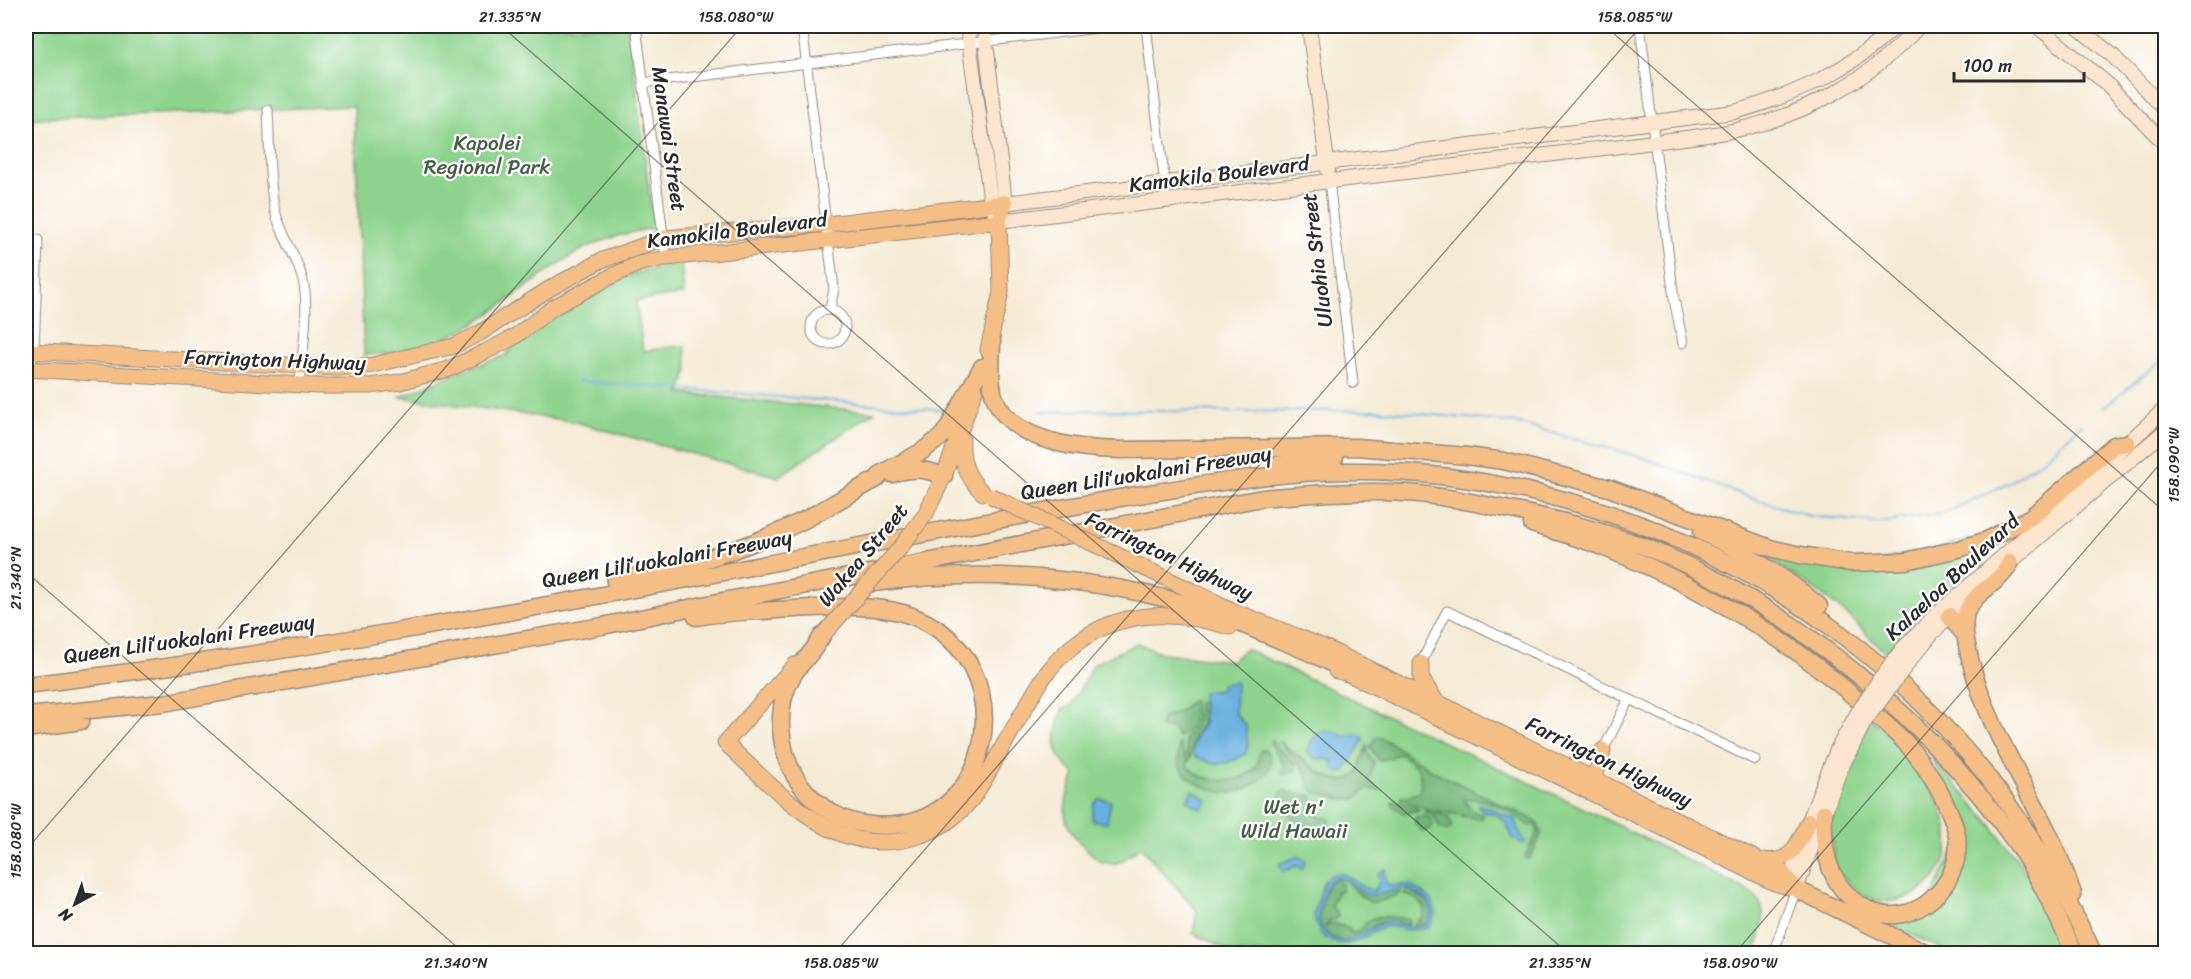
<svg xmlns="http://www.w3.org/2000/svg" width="2191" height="979" font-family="Sriracha,sans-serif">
  <rect width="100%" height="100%" fill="#fff"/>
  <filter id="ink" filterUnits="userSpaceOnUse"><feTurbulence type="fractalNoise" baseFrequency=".0167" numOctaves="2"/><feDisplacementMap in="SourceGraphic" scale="12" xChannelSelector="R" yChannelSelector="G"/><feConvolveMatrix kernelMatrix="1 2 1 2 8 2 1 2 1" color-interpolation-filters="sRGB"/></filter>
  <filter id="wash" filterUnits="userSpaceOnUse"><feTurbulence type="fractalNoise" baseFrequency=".008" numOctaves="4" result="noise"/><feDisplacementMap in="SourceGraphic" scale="24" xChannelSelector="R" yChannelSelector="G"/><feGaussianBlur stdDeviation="1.35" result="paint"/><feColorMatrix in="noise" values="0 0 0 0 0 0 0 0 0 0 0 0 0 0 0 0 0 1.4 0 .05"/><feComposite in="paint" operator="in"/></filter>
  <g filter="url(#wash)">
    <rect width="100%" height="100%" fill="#f4e9d3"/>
    <path fill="#8dd38d" stroke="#5c7f5c" stroke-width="1.5" d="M26,26h602l26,202c-26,4 -51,11 -74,23 -35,19 -65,47 -99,68 -34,22 -76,35 -117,36l-10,-249 -328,13z
      M681,263l3,31 -48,7 7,50 42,-6 3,25 -8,23 194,19 -96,65 -207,-56 -171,-24 58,-25 46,-16 35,-30 46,-30 35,-18 29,-9z
      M2018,528l-95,83 -38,42c-13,-13 -25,-27 -39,-39 -33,-28 -70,-51 -107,-73l124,24z
      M1137,643l25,10 69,8 15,-12 329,155 174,87c23,17 13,39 6,62h-522l-40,-20 4,-22 -57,-65c-7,6 -14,14 -23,17 -10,3 -18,-2 -25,-9 -30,-26 -34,-42 -17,-79 -25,-22 -22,-37 -13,-66l8,-3 24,-42z
      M1869,717c32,26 83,85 79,129 -4,48 -68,76 -101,36 -3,-4 -9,-9 -11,-14 -2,-6 -2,-13 -3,-18 -2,-11 -7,-26 -5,-36 2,-10 8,-20 12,-30 10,-22 20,-44 29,-67z
      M1930,756l59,66 41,55 39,76h-118l-88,-41 62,-2 39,-79 -7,-26z"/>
    <path fill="#72b578" stroke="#4e7052" stroke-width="1.5" d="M1192,700l2,1c1,13 -1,32 -16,36l-6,-9h-12l3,-11 17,-6z
      M1200,702l3,2v20c-10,11 -11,21 -13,34l-3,-5 -2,-14c9,-11 14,-21 13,-36z
      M1377,737l5,1 51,33 103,50 6,12 -12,25 -2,1 -3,-2c2,-9 10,-15 13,-27l-4,-5h-7c-10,-12 -47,-31 -63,-25 6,9 8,12 19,15l-2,5 -56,-12 -24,-8v-3h8l11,-6c3,-22 -3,-25 -20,-37l-21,7 -9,-14z
      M1271,740l25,25 -2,7 -9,3 -4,-2 4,-7 -15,-23z
      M1279,741c16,10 45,42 65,39 5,0 9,-4 13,-6l10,-30v8l7,11 -5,19 11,8 -13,-1 -12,10h-13l-16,-5 -10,-1 -5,-5 -7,-18z
      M1180,743l2,8 7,10 -2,5c5,4 10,9 16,11 17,6 43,5 54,-12 2,-4 2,-9 3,-14l5,-2c21,21 -19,45 -40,44 -8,-1 -16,-5 -23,-7 -10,-5 -19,-11 -23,-22 -1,-6 0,-13 -1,-19z
      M1284,791l21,5 3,-2 4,2v12l6,5v4l11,1 1,8 -16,6c-8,-6 -17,-10 -25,-17 -6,-5 -4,-11 -11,-16l3,-7z
      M1393,801l28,9 -17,3 -12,-8z
      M1425,810l23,6 4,9 -1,4 -6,1 -5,-2 -6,-12 -9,-4z
      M1423,815l9,4 1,8 -8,4 -4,-1 -5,-6 -1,-6z
      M1336,878l6,7v5l-4,1 -7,14 7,10 -2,5 -5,-1 -6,8 6,-4 16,4 5,7c8,-3 10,-6 15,-12 9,-9 29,-4 41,-3l1,4 -2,2c-6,-1 -13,-4 -19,-3 -22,3 -41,34 -64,9 -8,-9 -5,-20 -2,-31 4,-11 3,-17 14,-22z
      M1349,880c21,19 24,14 50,9l1,4c-28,12 -28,15 -52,-9z
      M1408,888l20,13 4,12 -6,11 -11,2v-3l8,-7 1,-9 -8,-8 -12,-5z"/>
    <path fill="#69b0e0" stroke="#4a6e86" stroke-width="1.5" fill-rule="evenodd" d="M1236,682l-1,31 11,13 2,19 -2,8 -9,6 -11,4h-14l-18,-7c-3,-13 2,-22 10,-32l-2,-32 19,-2v-6z
      M1324,731l15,2 5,4 7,-3 10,1 2,5 -18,31 -7,2 -5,-5v-8l-17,-1 -8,-6c1,-11 6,-17 16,-22z
      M1193,790l15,11 -7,9 -14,-10z
      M1099,799l12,2 -4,22 -15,-3 2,-16z
      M1479,805c14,2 23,11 37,14l1,10 9,13 -5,2 -9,-7 -5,-13 -11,-10 -13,-2 -4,-5z
      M1299,856l6,5 -2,7 -3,1 -3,-4 -14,7 -4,-8z
      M1385,869v12l5,5 19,-2 22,15 5,14 -7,14c-10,2 -18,4 -28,2 -4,-1 -8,-4 -13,-3 -19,3 -29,21 -51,17 -16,-3 -25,-19 -22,-35 1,-4 4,-8 5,-13 2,-9 3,-18 14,-21 18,-4 25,18 41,16l4,-7v-10zM1336,878c17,0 20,15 34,17 11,1 26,-6 38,-7l20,13 4,12 -6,11c-8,2 -15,3 -23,1 -4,-1 -9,-4 -13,-4 -23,1 -43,37 -67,9 -6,-7 -5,-18 -2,-26 4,-12 3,-21 15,-26z"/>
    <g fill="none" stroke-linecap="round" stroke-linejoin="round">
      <path stroke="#69b0e0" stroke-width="2" d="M577,381l369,29
        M2104,407l62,-50
        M1041,412l49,-2 144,2 148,-2 134,13 125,34 105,39 63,20 70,7 66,-10 64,-30 36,-25 37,-34"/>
    </g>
  </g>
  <g filter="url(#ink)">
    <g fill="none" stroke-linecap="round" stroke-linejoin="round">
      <defs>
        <path id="street" d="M636,26l30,232
          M802,26l32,263 -4,21
          M1146,26l21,176
          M1640,26l34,273 9,44
          M643,83l471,-57
          M268,110c2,33 0,69 7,101 7,27 27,52 30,81 3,30 -3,61 -5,91
          M1329,181l24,202
          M811 327a17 17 0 1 1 34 0a17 17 0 1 1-34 0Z
          M29,369l5,-17 4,-112
          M1421,663l26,-52 308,149
          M1603,750l26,-51
          M1773,954l23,-65"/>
        <path id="secondary" d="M967,26l24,178 8,17 655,-79c27,-4 55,-6 82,-12 70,-15 135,-51 183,-104
          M984,26l21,177 729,-91c62,-17 115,-41 162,-86
          M1309,26l19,144
          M2037,26l69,57 60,62
          M2076,26l36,29 54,55
          M2003,568l163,-138
          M1901,651l34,-35 99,-87 132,-121
          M1910,660l23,-28 40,-37
          M1796,889l-4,-15 17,-53 28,-71 20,-36
          M1796,889l44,-119 25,-49"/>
        <path id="primary" d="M26,351l311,17 36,-3 81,-19 26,-13 69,-44 51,-28 64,-23 163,-14 178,-21 -6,18 2,71 -13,58
          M26,369l293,17h51l30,-4 49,-13 36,-17 29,-15 40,-30 58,-31 26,-12 28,-6 333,-37
          M962,440c-1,23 5,37 21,53
          M925,515l19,-39 31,-86
          M1113,553l123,59 90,36 66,32 389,191 15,18
          M1421,663v15l13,20
          M795,665l-70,78c53,47 110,119 190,94 21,-6 41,-19 56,-37 10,-13 18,-28 26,-43 16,-28 31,-56 49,-83 47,-62 113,-69 184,-47
          M1336,671l11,2 428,210 21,6
          M1583,780c15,-5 17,-15 20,-30
          M1765,860c27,5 34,-19 44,-39"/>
        <path id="highway" d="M992,340c0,17 -3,40 2,56 15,46 85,53 125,54l237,-3 111,9 37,5 105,27 161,60 30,7 51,8 55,-2 53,-12 28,-9 44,-23 83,-72 13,-2
          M1277,465l58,-8
          M892,474c19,-7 34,-5 52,2
          M1532,524c24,8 49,14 73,24 95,38 186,92 262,160 18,16 38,31 52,51 14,19 34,53 38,77 7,46 -43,97 -90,73 -38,-20 -45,-57 -43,-96
          M1702,532c42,20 82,44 117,74
          M2010,562c-8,22 -37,29 -44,51 -4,14 1,32 4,46 17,66 50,115 79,175 9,19 17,40 24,60
          M615,581c65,-12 130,-31 189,-61 25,-13 48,-28 73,-41l5,-6 39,-21 20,-15 7,-9 34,-61
          M873,583c108,-15 224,-7 329,26 23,8 45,17 68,27 26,11 54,21 77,37
          M1949,616l16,19
          M696,617c27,-5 54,-5 81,-7 43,-2 100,-9 140,8 109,46 78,219 -45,207 -29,-2 -55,-18 -72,-41 -23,-32 -27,-83 -2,-116 9,-11 17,-19 24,-32
          M26,685c246,-29 491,-73 735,-120 127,-24 254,-50 383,-71 68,-11 135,-22 204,-23 73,-1 146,10 216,29 202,55 374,181 482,362 18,30 33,61 48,92
          M26,716l137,-13 439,-77 121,-25 539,-103c49,-4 97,-8 145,-5 32,2 63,9 94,15 54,11 108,23 159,45 137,58 271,169 356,290 24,35 41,73 59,111
          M26,729l55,-8
          M1796,889l133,65"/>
      </defs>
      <use href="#street" stroke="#908a7f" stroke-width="11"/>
      <use href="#secondary" stroke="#908a7f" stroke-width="16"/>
      <use href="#primary" stroke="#908a7f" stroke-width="17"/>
      <use href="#highway" stroke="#908a7f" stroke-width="19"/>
      <use href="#street" stroke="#fff" stroke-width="9"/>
      <use href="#secondary" stroke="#fbe5cf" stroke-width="14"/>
      <use href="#primary" stroke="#f6be87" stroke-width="15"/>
      <use href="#highway" stroke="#f6be87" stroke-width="16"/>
      <defs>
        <path id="secondary-bridge" d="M1857,714l22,-34 22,-29
          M1865,721l45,-61"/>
        <path id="primary-bridge" d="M991,496l122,57
          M822,636l79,-89 24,-32"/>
      </defs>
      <use href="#secondary-bridge" stroke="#908a7f" stroke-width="16" stroke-linecap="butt"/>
      <use href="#primary-bridge" stroke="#908a7f" stroke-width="17" stroke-linecap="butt"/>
      <use href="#secondary-bridge" stroke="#fbe5cf" stroke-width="14"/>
      <use href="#primary-bridge" stroke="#f6be87" stroke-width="15"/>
    </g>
  </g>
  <path fill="none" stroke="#2b2b2b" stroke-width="1.5" stroke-opacity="0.45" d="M501,26l1068,928M1605,26l561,487M26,572l439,382M26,850l716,-824M834,954l807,-928M1734,954l432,-497"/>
  <g text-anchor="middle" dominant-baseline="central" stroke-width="4.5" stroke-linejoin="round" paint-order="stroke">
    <g font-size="21" fill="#2b2b2b" stroke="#fff">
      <text transform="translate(669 139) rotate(82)">Manawai Street</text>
      <text transform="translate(1219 174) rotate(-7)">Kamokila Boulevard</text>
      <text transform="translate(737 230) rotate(-7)">Kamokila Boulevard</text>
      <text transform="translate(1317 260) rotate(-97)">Uluohia Street</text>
      <text transform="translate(275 360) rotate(2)">Farrington Highway</text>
      <text transform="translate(1146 473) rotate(-9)">Queen Liliʻuokalani Freeway</text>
      <text transform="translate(863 555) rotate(-50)">Wakea Street</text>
      <text transform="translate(1169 556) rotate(25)">Farrington Highway</text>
      <text transform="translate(667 559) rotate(-10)">Queen Liliʻuokalani Freeway</text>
      <text transform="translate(1952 577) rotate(-43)">Kalaeloa Boulevard</text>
      <text transform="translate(189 639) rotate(-8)">Queen Liliʻuokalani Freeway</text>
      <text transform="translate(1609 762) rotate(26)">Farrington Highway</text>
    </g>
    <g font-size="21" fill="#485d48" stroke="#fff">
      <text x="487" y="143">Kapolei<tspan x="487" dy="24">Regional Park</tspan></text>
      <text x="1294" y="807">Wet n'<tspan x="1294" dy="24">Wild Hawaii</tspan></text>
    </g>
  </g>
  <rect width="2191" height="979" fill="none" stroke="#fff" stroke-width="66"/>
  <g transform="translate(75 904) rotate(221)" stroke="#ffffff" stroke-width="4.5" paint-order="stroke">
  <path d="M0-4.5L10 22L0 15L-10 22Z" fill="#2b2b2b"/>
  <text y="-9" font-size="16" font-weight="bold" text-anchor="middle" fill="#2b2b2b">N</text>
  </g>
  <path d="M1954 72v9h130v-9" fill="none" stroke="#2b2b2b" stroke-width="3"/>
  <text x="1963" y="72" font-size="18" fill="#2b2b2b" stroke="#ffffff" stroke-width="4.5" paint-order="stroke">100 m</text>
  <rect x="33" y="33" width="2125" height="913" fill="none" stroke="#2b2b2b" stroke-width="2"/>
  <g font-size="15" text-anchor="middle" fill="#2b2b2b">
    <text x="510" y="22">21.335°N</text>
    <text x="736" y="22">158.080°W</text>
    <text x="1635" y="22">158.085°W</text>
    <text transform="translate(2174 465) rotate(-90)" y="5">158.090°W</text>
    <text transform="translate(16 578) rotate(-90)" y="5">21.340°N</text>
    <text transform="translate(16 841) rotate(-90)" y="5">158.080°W</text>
    <text x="456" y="968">21.340°N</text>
    <text x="841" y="968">158.085°W</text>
    <text x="1560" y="968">21.335°N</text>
    <text x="1740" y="968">158.090°W</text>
  </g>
</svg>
